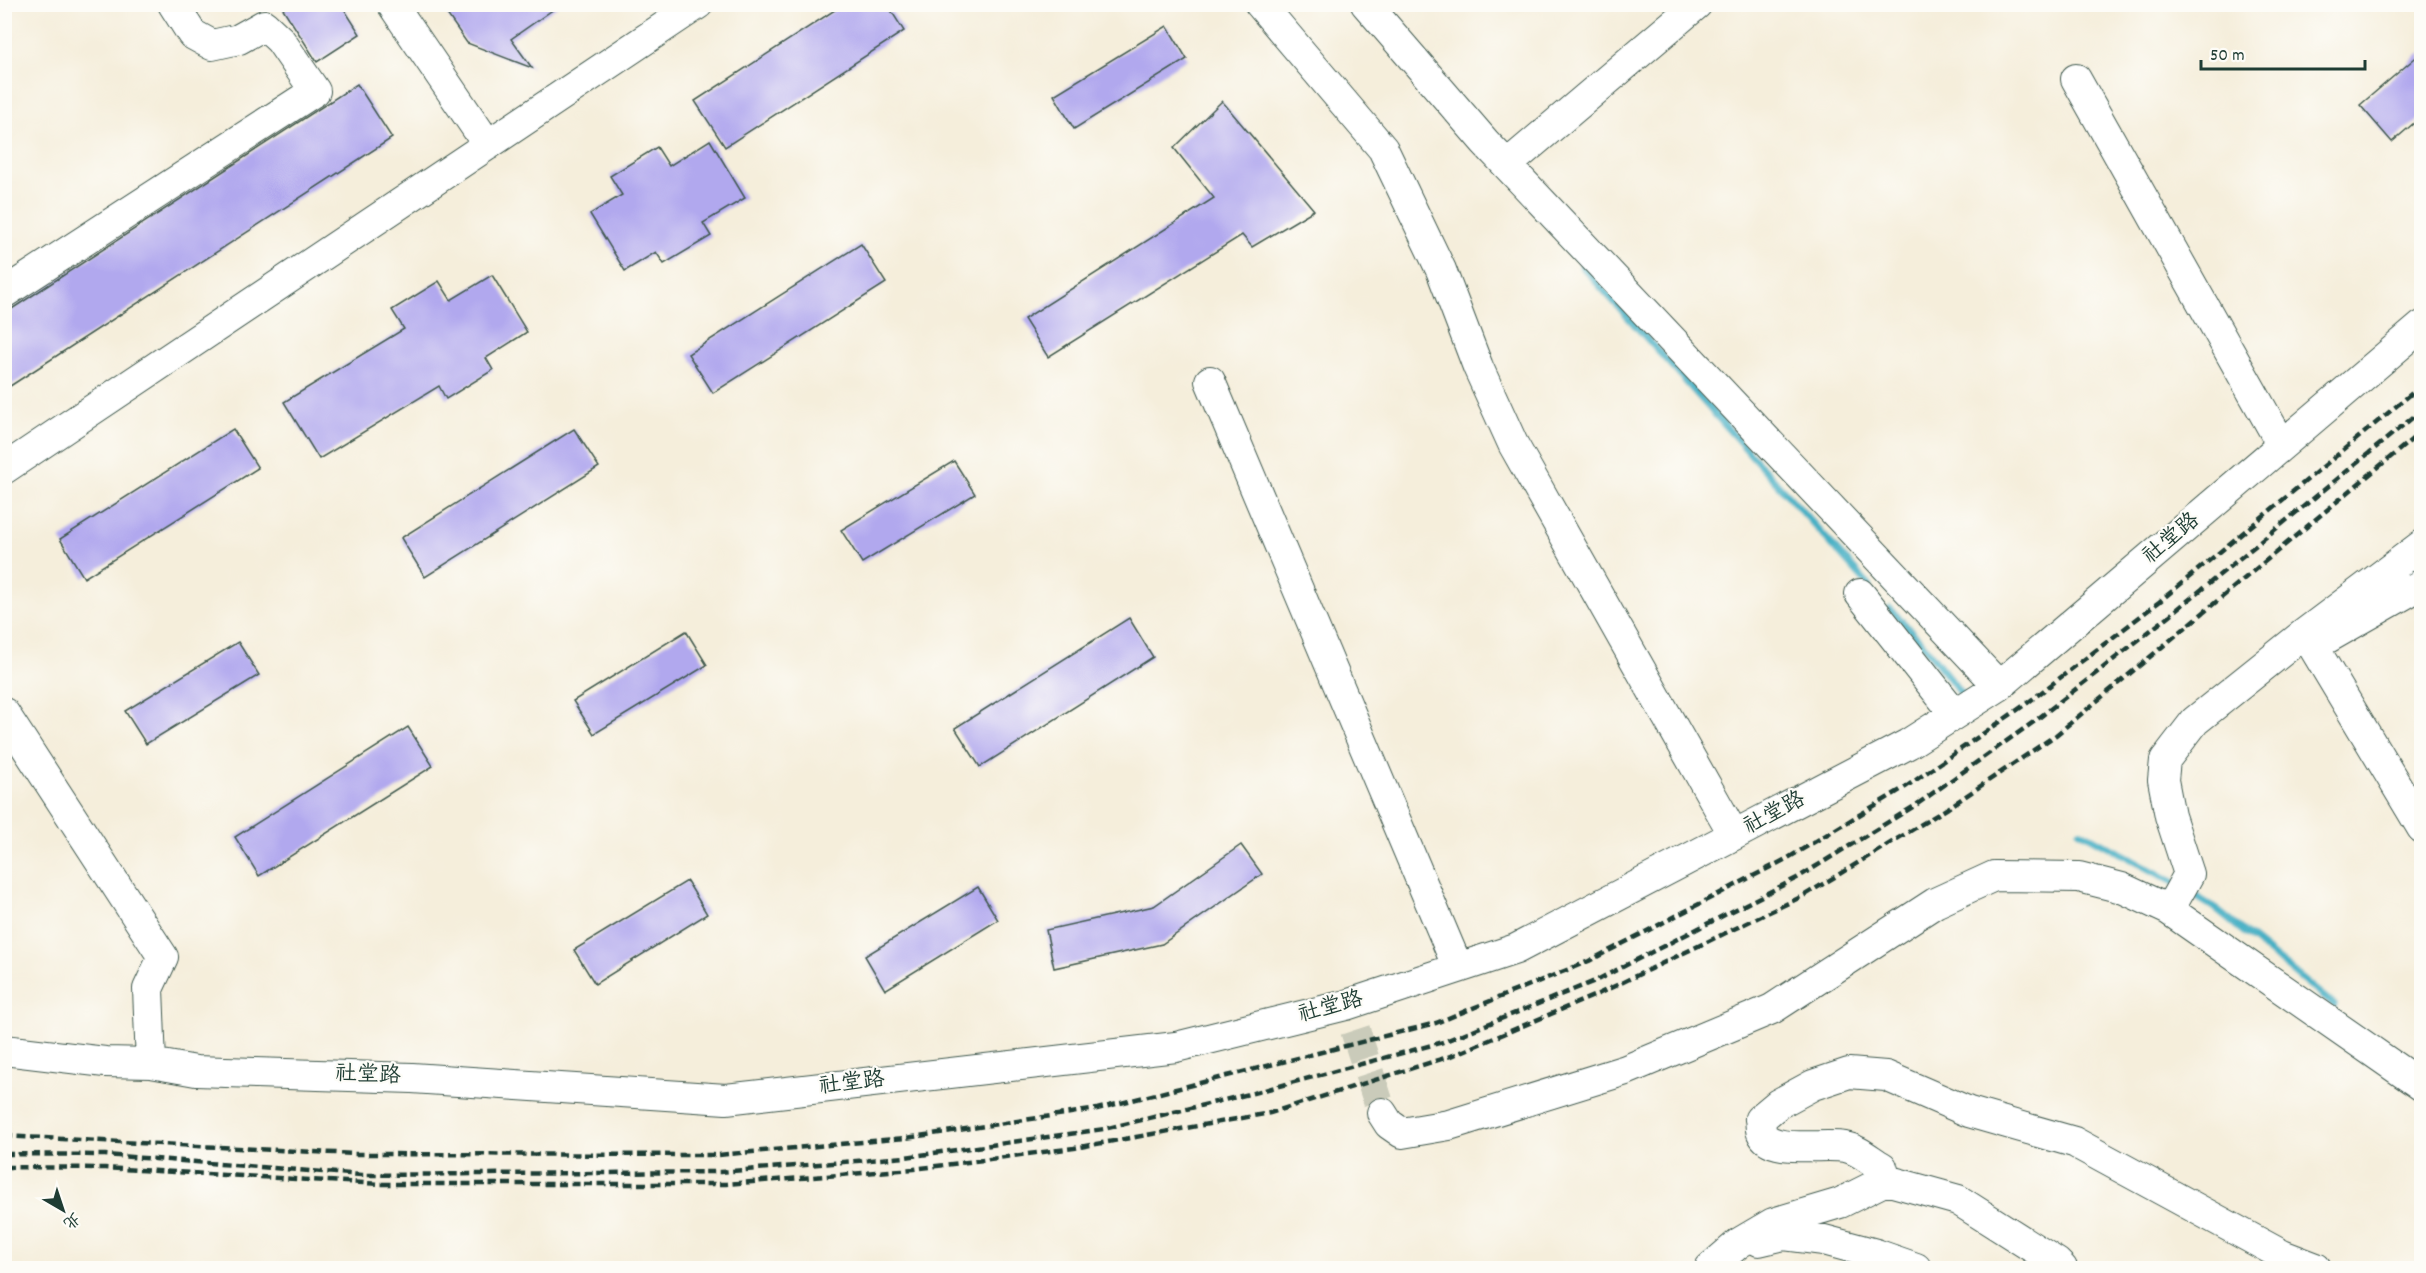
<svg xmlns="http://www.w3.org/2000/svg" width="2426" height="1273" font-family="Dekko,'LXGW WenKai TC',sans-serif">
  <rect width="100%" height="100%" fill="#fdfcf7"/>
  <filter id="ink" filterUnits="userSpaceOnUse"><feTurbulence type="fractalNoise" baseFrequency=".0167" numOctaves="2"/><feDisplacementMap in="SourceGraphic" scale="12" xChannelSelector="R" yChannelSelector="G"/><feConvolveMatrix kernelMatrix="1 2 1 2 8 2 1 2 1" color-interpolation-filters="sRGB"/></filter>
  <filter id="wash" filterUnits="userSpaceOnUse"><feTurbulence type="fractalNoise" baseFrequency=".008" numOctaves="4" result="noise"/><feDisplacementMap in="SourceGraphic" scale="24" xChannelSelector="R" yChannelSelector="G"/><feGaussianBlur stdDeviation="1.35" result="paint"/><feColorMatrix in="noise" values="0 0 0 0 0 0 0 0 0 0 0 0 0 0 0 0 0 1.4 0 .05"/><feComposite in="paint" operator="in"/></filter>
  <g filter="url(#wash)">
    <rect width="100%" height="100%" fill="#f5eedb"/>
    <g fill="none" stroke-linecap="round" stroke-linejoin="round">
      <path stroke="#47b0c5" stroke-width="7" d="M1582,266l287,320
        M1890,609l32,34 42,54
        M2080,831l95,52
        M2187,891l26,16 121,98"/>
    </g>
    <g id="blocks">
      <path fill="#b1a8ee" d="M280,4h61l19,30 -43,28z
        M440,4h121l-50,35 21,29 -65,-25z
        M844,4h43l17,27 -179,116 -30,-46z
        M1167,26l20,33 -113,70 -20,-34z
        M2421,53v64l-29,25 -32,-37z
        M357,84l35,54 -388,252v-76z
        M1222,101l92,109 -62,37 -10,-12 -194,122 -24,-38 190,-121 -40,-50z
        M710,140l35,58 -42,25 8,13 -47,28 -8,-12 -31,19 -35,-57 32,-19 -12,-19 47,-29 12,19z
        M861,244l25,39 -173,110 -25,-39z
        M492,275l35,57 -41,26 7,12 -47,29 -7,-13 -120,73 -35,-57 120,-73 -12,-19 47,-29 12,19z
        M233,429l25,39 -174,110 -24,-39z
        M574,429l25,38 -174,110 -24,-39z
        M954,461l21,33 -113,69 -21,-33z
        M1129,618l24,39 -173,110 -25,-39z
        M686,631l21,34 -113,69 -21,-33z
        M238,642l21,33 -113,69 -21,-33z
        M408,727l25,39 -174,110 -24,-39z
        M1241,845l21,29 -100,70 -108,24 -8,-38 108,-24z
        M687,881l20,33 -112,70 -21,-34z
        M978,887l20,33 -113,70 -20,-34z"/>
    </g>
  </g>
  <g filter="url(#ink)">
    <use href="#blocks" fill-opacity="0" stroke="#3f584d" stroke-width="1.5"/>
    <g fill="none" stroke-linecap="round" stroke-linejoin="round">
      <path stroke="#cacbba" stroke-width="30" stroke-dasharray="30 15" stroke-linecap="butt" d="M1355,1030l27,83"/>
      <defs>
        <path id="minor" d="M392,4l96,141
          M1260,4l123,145 58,121 37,97 35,77 221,391
          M1366,4l119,138 514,544
          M2076,79l206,366
          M1507,165l190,-161
          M4,293l311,-202 -35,-51 -16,-15 -25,14 -27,6 -20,-11 -19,-30
          M1210,381l248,587
          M4,469l694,-465
          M1860,594l95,120
          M2305,633l117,-88
          M2317,644l105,-60
          M4,713l159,244 -15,32 3,74 45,8 216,7 314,21 450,-52 170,-42 170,-56 392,-205 91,-58 423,-360
          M2169,910l20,-36 -19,-58 -7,-36 2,-20 30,-39 110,-88 117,195
          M4,1050l101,12 46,1
          M1382,1113l7,11 13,9 47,-8 177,-55 146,-61 163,-106 59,-27 85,1 43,11 47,22 253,176
          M1886,1180l72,20 99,63 5,5
          M1759,1241l25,-6 40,5 52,14 40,14
          M1710,1268l29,-25 34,-20 67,-20 46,-23 -4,-13c-11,-6 -24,-18 -37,-20 -21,-4 -75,7 -83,-14 -2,-3 -1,-10 -2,-14l18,-15 35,-19 36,-12 37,3 83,36 105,30 208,113 34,13"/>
      </defs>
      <use href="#minor" stroke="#3f584d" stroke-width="32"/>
      <use href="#minor" stroke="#fff" stroke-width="30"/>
      <path stroke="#1f3d34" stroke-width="4.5" stroke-dasharray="9 4.5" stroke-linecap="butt" d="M4,1136l350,18 364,1 188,-17 191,-29 339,-86 153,-62 199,-103 119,-72 119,-82 133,-102 263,-217
        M4,1154l101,1 257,20 358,-3 186,-15 198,-28 149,-36 190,-51 152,-61 202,-103 119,-73 119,-84 134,-105 253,-206
        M4,1167l101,1 275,16h346l188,-15 160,-21 196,-35 184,-58 144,-61 207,-99 143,-87 108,-73 366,-304"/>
    </g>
  </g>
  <g text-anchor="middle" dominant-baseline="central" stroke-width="4.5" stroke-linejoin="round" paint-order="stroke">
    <g font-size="22" fill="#1f3d34" stroke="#fdfcf7">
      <text transform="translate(2172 539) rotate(-40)">社堂路</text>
      <text transform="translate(1775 814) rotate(-28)">社堂路</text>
      <text transform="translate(1331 1008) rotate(-15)">社堂路</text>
      <text transform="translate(368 1076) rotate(2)">社堂路</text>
      <text transform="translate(852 1084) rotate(-7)">社堂路</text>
    </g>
  </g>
  <rect width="2426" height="1273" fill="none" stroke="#fdfcf7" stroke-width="24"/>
  <g transform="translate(63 1210) rotate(141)" stroke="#fdfcf7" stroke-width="4.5" paint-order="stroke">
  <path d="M0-4.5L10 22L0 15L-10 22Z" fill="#1f3d34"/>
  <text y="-9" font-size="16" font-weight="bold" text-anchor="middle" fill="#1f3d34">北</text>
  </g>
  <path d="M2201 60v9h164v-9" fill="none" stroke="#1f3d34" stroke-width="3"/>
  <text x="2210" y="60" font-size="18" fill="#1f3d34" stroke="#fdfcf7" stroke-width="4.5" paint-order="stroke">50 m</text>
</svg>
